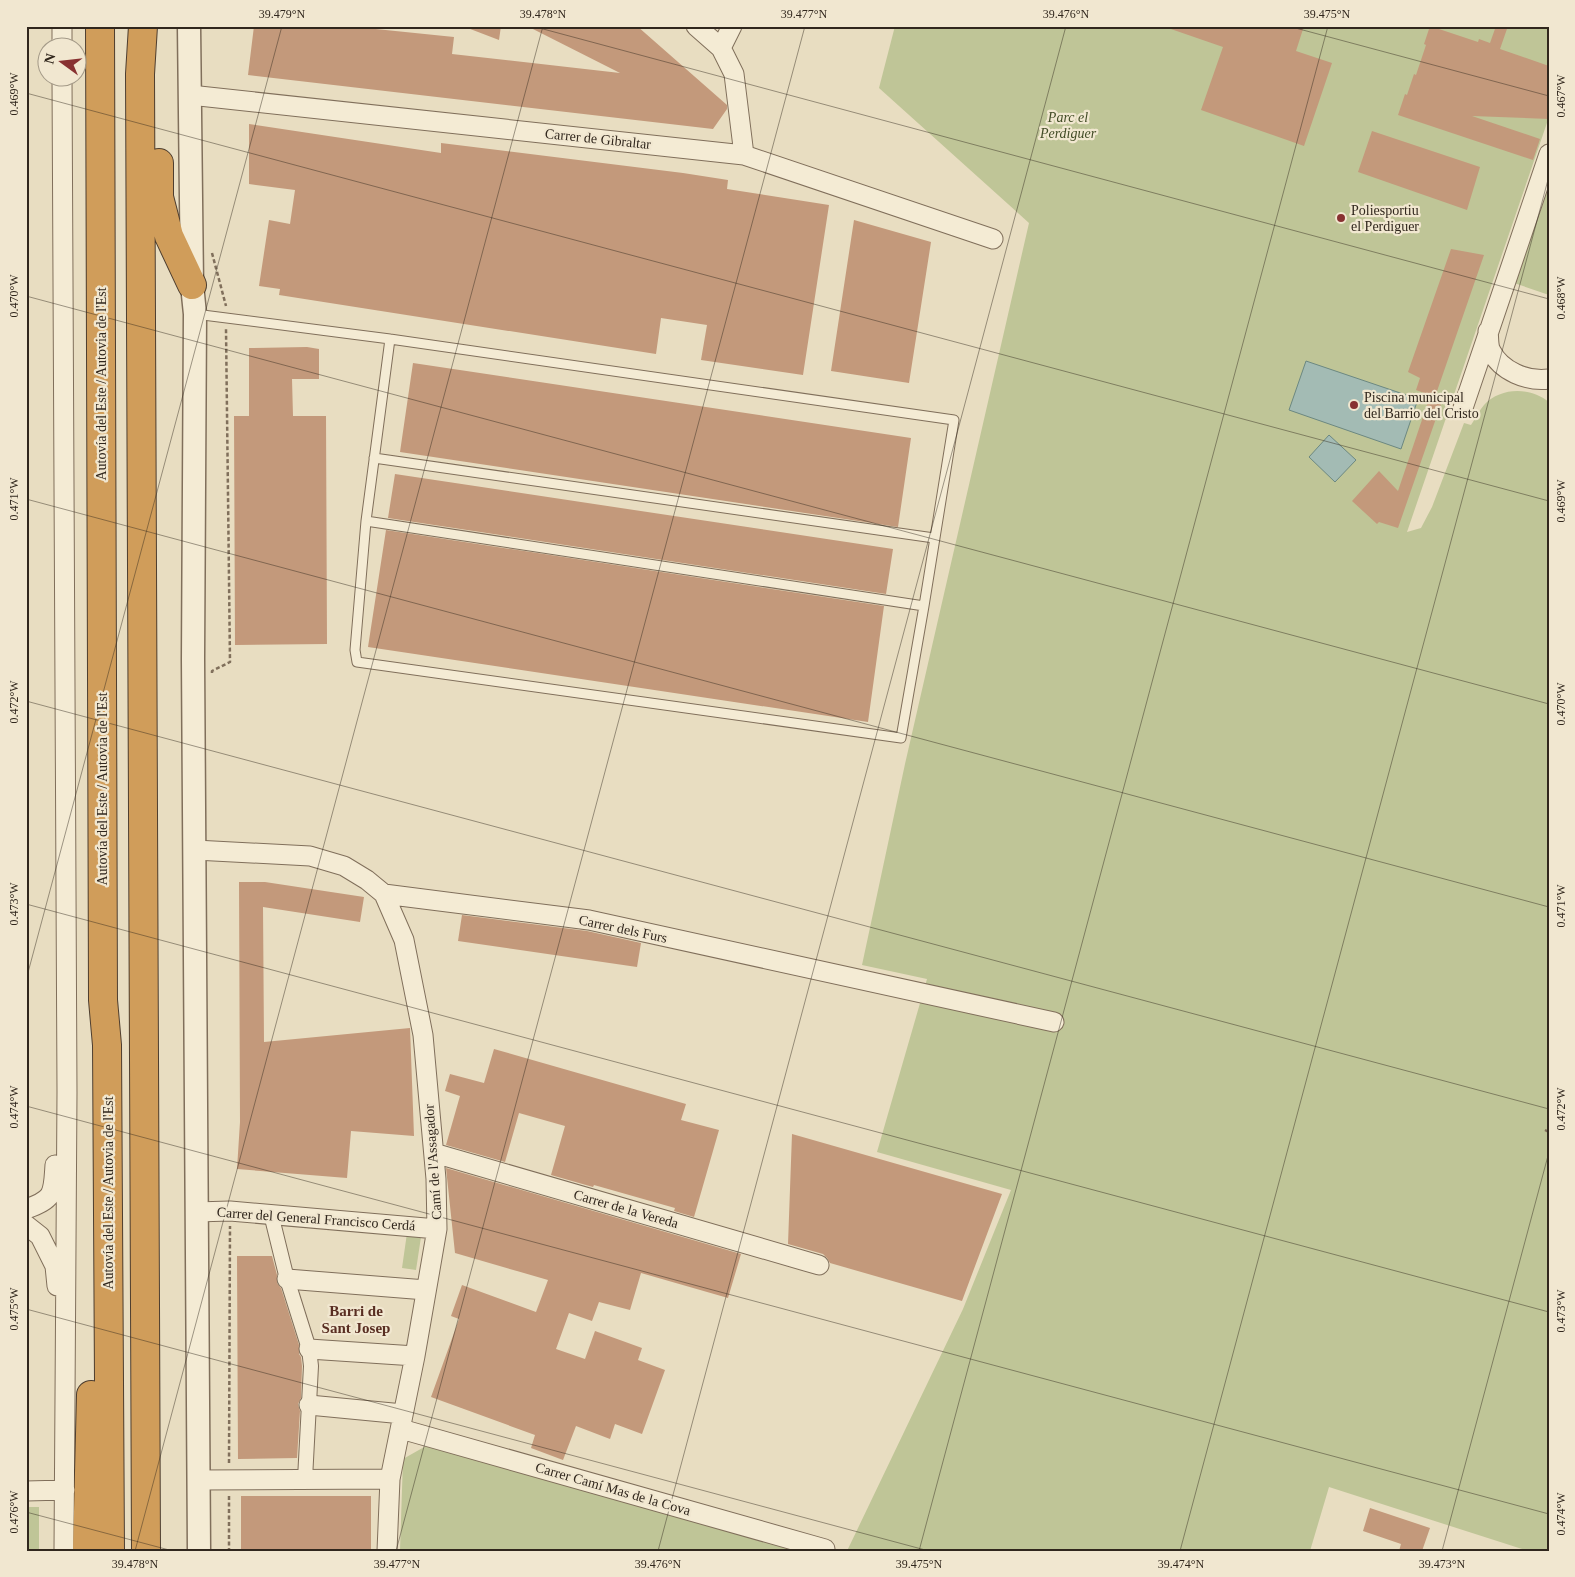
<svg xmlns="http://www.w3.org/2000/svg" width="1575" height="1577" font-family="Georgia,serif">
  <rect width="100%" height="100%" fill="#e8ddc1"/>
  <path fill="#bfc597" d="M895,26h654v91l-142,415 14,-4 11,-21 32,-84 7,2c4,-6 8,-14 13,-20 17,-18 46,-18 65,-3v1149h-21l-199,-64 -19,64h-463l116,-242 48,-119 -134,-38 50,-173 -65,-14 43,-201 124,-541 -150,-135z
    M1549,184v111l-35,-12z
    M407,1233l14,4 -5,33 -14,-2z
    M433,1442l378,109h-411l3,-92z
    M26,1507h13v44h-13z"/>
  <path fill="#a3bbb4" stroke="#6c8881" d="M1306,361l112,38 -17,50 -112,-39z
    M1329,435l27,25 -21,22 -26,-25z"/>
  <path fill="#c3997b" d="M254,26h112v2l88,9 -2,17 168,19 -93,-47h110l90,79v4l-14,20 -465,-54z
    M465,26h36l-2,14 -34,-13z
    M1168,26h136l-8,25 36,12 -28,83 -103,-36 22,-63 -55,-19z
    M1430,26l48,16 1,-3 11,4 6,-17h12l-8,23 49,17v53l-77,-3 68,23 -7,21 -135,-45 7,-21 2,1 7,-21 2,1 10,-30 -2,-1z
    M249,124l192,29v-10l242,30 45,7 -1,9 102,16 -26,170 -102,-15 6,-35 -46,-7 -5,36 -377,-59 1,-6 -21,-3 10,-66 21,4 5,-34 -46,-6z
    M1372,131l108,36 -13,43 -109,-38z
    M854,220l77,22 -22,141 -78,-12z
    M1451,249l33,6 -49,142 -19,-7 4,-12 -12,-6z
    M307,347l12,2v30h-27l1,37h33l1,228 -92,1 -1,-229h15v-68z
    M413,363l498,75 -13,89 -498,-75z
    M1429,399l12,5 -43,124 -19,-6 -2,2 -25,-23 27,-30 19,20z
    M395,474l498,75 -7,45 -498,-76z
    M386,530l498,76 -16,116 -500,-75z
    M239,882h26l99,15 -4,25 -97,-15 1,135 146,-14 4,108 -63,-5 -4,47 -110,-9 3,-47z
    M462,915l125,16 54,12 -4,24 -179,-26z
    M494,1049l192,55 -5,16 38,10 -25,87 -20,-6 1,-3 -81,-23 -1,2 -42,-12 14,-49 -46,-13 -14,49 -59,-17 14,-49 -15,-5 5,-17 34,9z
    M792,1134l210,60 -40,107 -132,-38 -3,-5 -4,-4 -35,-10z
    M446,1168l295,86 -13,44 -87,-25 -11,37 -31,-8 -7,19 -23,-8 -13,36 29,10 10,-28 47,17 -4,12 27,10 -23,64 -27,-10 -5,15 -34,-13 -13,34 -32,-12 4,-13 -104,-38 28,-78 -8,-3 11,-31 74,27 12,-32 -93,-27z
    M237,1256h35l5,19v8l4,5 18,57v9l2,3 1,9 -1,32 -3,6 2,7 -3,47 -59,1z
    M241,1496h130v55h-130z
    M1370,1508l60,20 -8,23h-23l2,-7 -38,-13z"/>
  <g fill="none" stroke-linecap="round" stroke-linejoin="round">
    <defs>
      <path id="service" d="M195,314l195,25 564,81 -30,186 -23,132 -544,-76 -2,-12 11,-129 24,-182
        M374,458l560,80
        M366,521l558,85"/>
      <path id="pedestrian" d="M271,1214l16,65 22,70 2,17 -6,113"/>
      <path id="minor" d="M62,26v22
        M696,26l25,22 13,26 10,81
        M721,48l11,-22
        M62,78l5,1014 -3,459
        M190,95l554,60 249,84
        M1488,331c1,6 0,15 3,20 10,20 36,31 58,28
        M1463,408l86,-254
        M195,850l115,6 34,10 23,14 17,14 205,26 465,102
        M384,894l20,46 19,95 13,144 1,50 -22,127 -25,123 -3,72
        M434,1153l385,112
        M26,1209c29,-10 27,-16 29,-44
        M196,1212l34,-1 207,18
        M26,1225l14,11 15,30 2,20
        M287,1279l139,11
        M309,1349l106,7
        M309,1405l94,9
        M401,1429l424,120
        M199,1480l191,-1
        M26,1491l39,-1"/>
      <path id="tertiary" d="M189,26l3,259 3,29 -2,345 6,892"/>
      <path id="motorway" d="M100,26l3,974 4,45 3,506
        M143,26l-3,48 6,1477
        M159,163v34l10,39 23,49
        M87,1551l4,-156"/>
    </defs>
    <use href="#service" stroke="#806f5b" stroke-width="11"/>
    <use href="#pedestrian" stroke="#806f5b" stroke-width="16"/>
    <use href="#minor" stroke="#806f5b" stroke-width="21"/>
    <use href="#tertiary" stroke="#806f5b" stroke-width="25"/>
    <use href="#motorway" stroke="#4e3e2f" stroke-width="30"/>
    <path stroke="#806f5b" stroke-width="2.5" stroke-dasharray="4 2.5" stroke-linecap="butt" d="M212,253l14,53
      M212,673v-2l18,-9 -4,-333
      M1545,1130l4,2
      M229,1463l1,-237
      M229,1496v55"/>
    <use href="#service" stroke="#f4ebd4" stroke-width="9"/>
    <use href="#pedestrian" stroke="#f4ebd4" stroke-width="14"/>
    <use href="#minor" stroke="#f4ebd4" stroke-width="19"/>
    <use href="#tertiary" stroke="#f4ebd4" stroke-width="22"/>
    <use href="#motorway" stroke="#d09d5a" stroke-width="28"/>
  </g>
  <path fill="none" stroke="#31271d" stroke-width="1" stroke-opacity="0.45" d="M532,26l1017,273M1288,26l261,70M26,93l1523,408M26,296l1523,408M26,499l1523,408M26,701l1523,408M26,904l1523,408M26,980l256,-954M26,1106l1523,408M26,1309l903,242M26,1512l147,39M135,1551l408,-1525M396,1551l409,-1525M658,1551l408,-1525M919,1551l409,-1525M1180,1551l369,-1375M1442,1551l107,-399"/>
  <g fill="#883131" stroke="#f1e7d0" stroke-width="2">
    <circle cx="1341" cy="218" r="5"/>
    <circle cx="1354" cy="405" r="5"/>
  </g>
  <g text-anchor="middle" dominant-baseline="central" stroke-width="4.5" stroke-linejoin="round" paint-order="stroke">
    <g font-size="14" font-style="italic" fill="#424c26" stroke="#f1e7d0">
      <text x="1068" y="117">Parc el<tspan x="1068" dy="16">Perdiguer</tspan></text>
    </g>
    <g font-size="14" fill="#31271d" stroke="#f1e7d0">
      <text transform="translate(598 139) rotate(6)">Carrer de Gibraltar</text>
      <text transform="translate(101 384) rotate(-90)">Autovía del Este / Autovia de l'Est</text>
      <text transform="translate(102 789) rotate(-90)">Autovía del Este / Autovia de l'Est</text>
      <text transform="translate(623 929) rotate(12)">Carrer dels Furs</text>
      <text transform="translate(433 1162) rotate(-94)">Camí de l'Assagador</text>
      <text transform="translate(108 1193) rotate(-90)">Autovía del Este / Autovia de l'Est</text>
      <text transform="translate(626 1209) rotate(16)">Carrer de la Vereda</text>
      <text transform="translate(316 1219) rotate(4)">Carrer del General Francisco Cerdá</text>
      <text transform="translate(613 1489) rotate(16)">Carrer Camí Mas de la Cova</text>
    </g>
    <g font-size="14" fill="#31271d" stroke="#f1e7d0" text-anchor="start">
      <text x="1351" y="210">Poliesportiu<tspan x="1351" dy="16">el Perdiguer</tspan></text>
      <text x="1364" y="397">Piscina municipal<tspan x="1364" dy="16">del Barrio del Cristo</tspan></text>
    </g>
    <g font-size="15" font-weight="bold" fill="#592e22" stroke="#f1e7d0">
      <text x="356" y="1311">Barri de<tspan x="356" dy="17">Sant Josep</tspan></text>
    </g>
  </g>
  <rect width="1575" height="1577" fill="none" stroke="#f1e7d0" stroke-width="55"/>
  <g transform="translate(62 62) rotate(285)"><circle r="24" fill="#f1e7d0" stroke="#a49a88"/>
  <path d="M0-4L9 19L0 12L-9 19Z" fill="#883131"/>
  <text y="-8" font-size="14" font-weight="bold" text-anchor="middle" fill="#31271d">N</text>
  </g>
  <rect x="28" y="28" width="1520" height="1522" fill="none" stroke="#31271d" stroke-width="2"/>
  <g font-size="12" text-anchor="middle" fill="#31271d">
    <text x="282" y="18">39.479°N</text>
    <text x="543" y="18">39.478°N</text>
    <text x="804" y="18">39.477°N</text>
    <text x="1066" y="18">39.476°N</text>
    <text x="1327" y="18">39.475°N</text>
    <text transform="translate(14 94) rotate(-90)" y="4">0.469°W</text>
    <text transform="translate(1561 96) rotate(-90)" y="4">0.467°W</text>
    <text transform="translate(14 296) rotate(-90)" y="4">0.470°W</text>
    <text transform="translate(1561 298) rotate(-90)" y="4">0.468°W</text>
    <text transform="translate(14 499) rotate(-90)" y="4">0.471°W</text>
    <text transform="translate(1561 501) rotate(-90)" y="4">0.469°W</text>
    <text transform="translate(14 702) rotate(-90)" y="4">0.472°W</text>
    <text transform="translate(1561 704) rotate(-90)" y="4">0.470°W</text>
    <text transform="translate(14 904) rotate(-90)" y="4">0.473°W</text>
    <text transform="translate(1561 906) rotate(-90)" y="4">0.471°W</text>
    <text transform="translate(14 1107) rotate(-90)" y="4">0.474°W</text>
    <text transform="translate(1561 1109) rotate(-90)" y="4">0.472°W</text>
    <text transform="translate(14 1309) rotate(-90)" y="4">0.475°W</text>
    <text transform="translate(1561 1311) rotate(-90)" y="4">0.473°W</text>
    <text transform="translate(14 1512) rotate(-90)" y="4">0.476°W</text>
    <text transform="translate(1561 1514) rotate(-90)" y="4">0.474°W</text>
    <text x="135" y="1568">39.478°N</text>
    <text x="397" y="1568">39.477°N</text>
    <text x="658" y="1568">39.476°N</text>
    <text x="919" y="1568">39.475°N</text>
    <text x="1181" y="1568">39.474°N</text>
    <text x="1442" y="1568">39.473°N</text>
  </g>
</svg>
